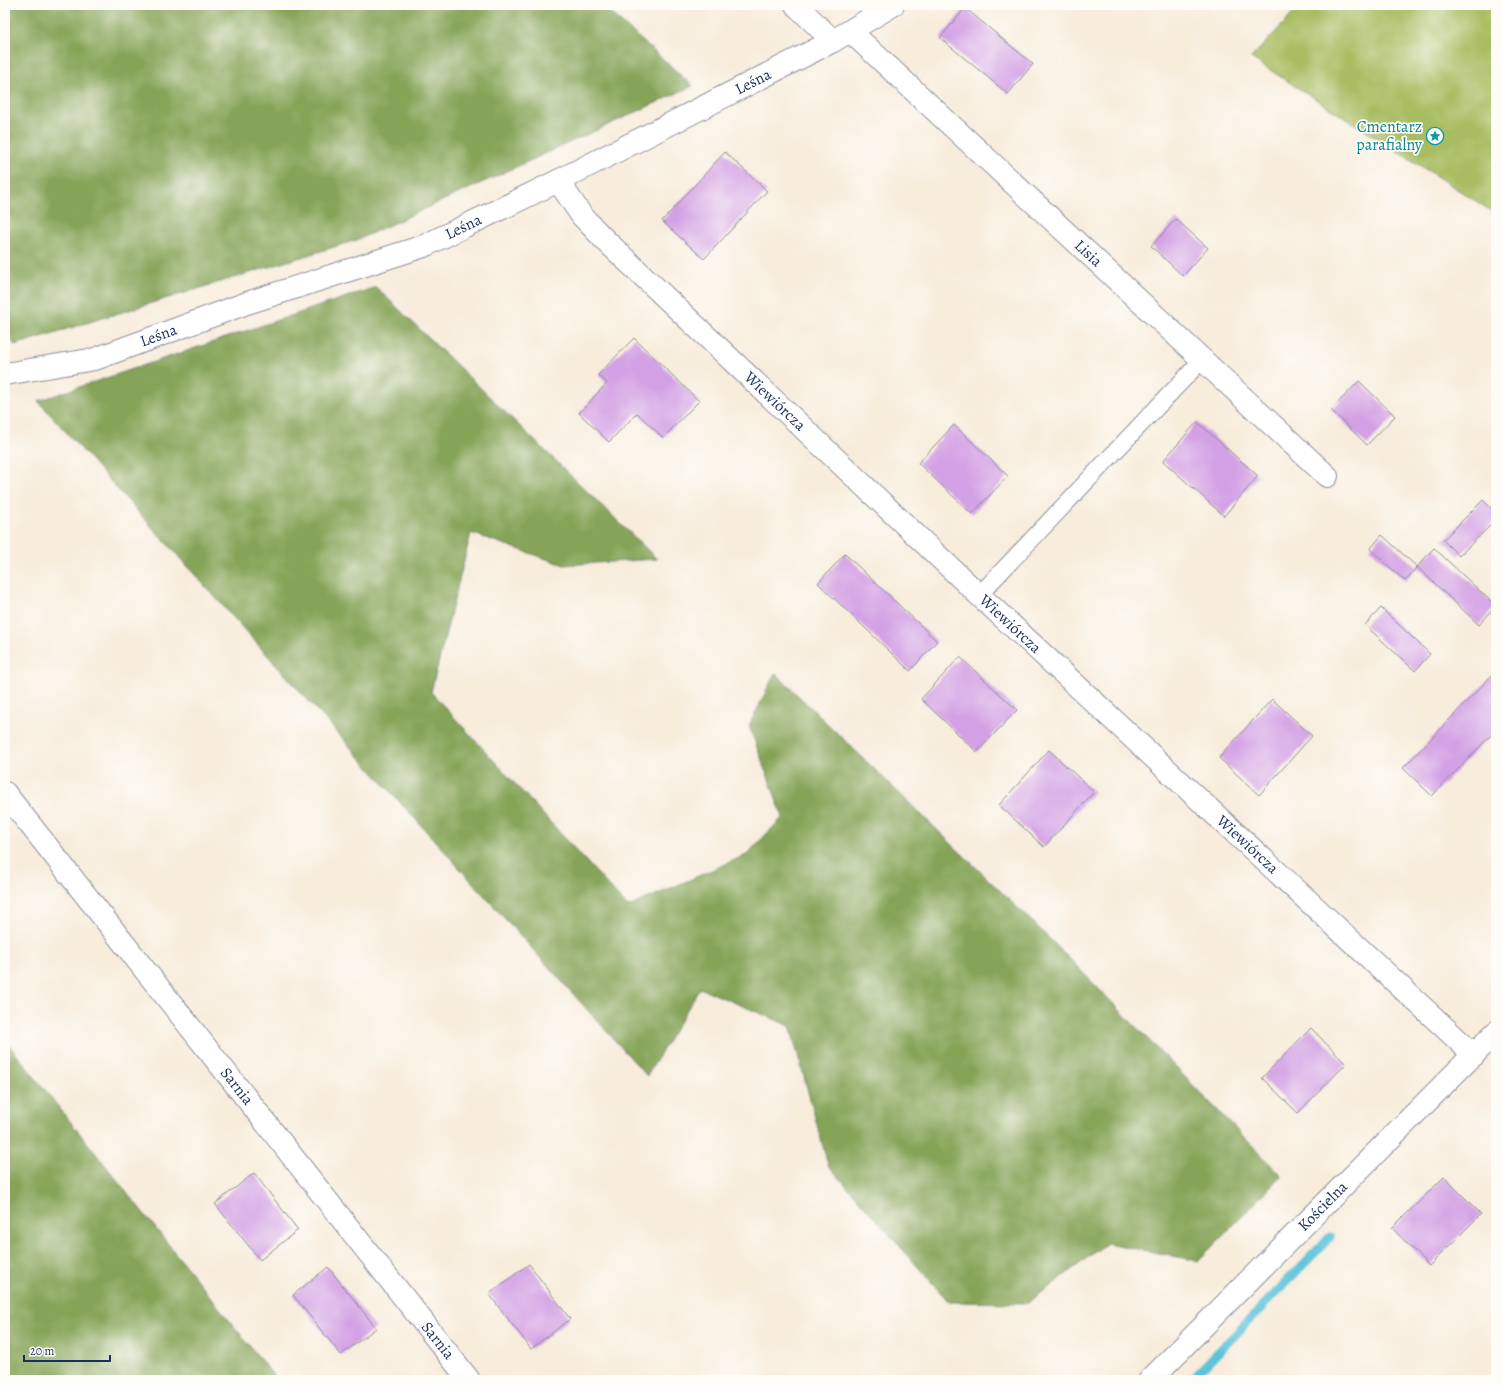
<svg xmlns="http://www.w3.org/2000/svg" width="1501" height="1385" font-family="Alegreya,serif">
  <rect width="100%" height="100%" fill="#fdfcf7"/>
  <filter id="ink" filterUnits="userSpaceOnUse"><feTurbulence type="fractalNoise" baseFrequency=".025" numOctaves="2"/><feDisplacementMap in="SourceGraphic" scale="8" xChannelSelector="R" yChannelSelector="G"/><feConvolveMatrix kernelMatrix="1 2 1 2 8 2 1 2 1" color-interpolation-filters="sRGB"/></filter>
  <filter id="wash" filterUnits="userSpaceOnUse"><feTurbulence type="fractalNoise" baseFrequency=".012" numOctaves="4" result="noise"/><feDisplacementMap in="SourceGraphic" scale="16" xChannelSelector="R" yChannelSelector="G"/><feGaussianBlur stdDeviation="0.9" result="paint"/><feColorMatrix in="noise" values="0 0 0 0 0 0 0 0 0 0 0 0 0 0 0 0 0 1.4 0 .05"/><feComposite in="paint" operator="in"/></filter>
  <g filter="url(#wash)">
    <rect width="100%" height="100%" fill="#f8ecdb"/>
    <path fill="#a8bd62" stroke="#627660" d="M1301,5h195v209l-245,-156z"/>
    <path fill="#86a458" stroke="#506a5b" d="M5,5h597l91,81 -336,154 -342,105 -10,-11z
      M376,287l281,272 -93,6 -93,-32 -40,159 197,215 118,-52 37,-38 -34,-91 26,-53 275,266 232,237 -84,85 -91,-18 -79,60 -79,-1 -121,-137 -38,-139 -90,-38 -53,88 -609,-675z
      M5,1040l272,340h-272z"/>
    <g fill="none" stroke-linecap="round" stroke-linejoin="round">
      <path stroke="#5cc3d9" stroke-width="9" d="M1191,1380l139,-143"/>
    </g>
    <g id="blocks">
      <path fill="#d3a1e5" d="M965,8l68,56 -25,30 -68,-56z
        M725,152l42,39 -63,68 -42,-38z
        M1176,219l32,29 -25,28 -32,-30z
        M634,338l65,63 -36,37 -26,-25 -28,29 -30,-29 28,-30 -9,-8z
        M1359,381l36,35 -28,29 -36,-35z
        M1197,422l61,54 -34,40 -61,-55z
        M954,425l54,51 -36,38 -54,-51z
        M1483,500l13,13v7l-37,36 -16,-16z
        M1382,535l35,32 -12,14 -35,-32z
        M1434,548l62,58 -17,19 -62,-58z
        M845,554l92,87 -27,30 -92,-88z
        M1381,608l49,46 -15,17 -50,-46z
        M960,657l57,53 -40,42 -56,-53z
        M1496,671v59l-64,66 -29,-28z
        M1272,699l40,37 -53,59 -40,-37z
        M1049,750l45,42 -50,55 -45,-42z
        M1311,1028l35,36 -48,49 -36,-35z
        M254,1173l44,57 -38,30 -45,-56z
        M1444,1177l37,37 -52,52 -37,-38z
        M529,1264l41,55 -39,30 -42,-55z
        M328,1267l48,61 -35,27 -48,-60z"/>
    </g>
  </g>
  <g filter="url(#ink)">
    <use href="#blocks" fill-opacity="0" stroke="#8a8e9c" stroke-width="1"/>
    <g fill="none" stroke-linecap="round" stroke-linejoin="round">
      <defs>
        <path id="service" d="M979,595l222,-234"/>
        <g id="minor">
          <path d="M796,5l37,36"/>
          <path id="s1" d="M850,31l477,445"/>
          <path id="s2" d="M558,181l24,35 21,22 376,357 495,460"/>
          <path id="s3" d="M5,374l90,-15 152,-56 177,-57 134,-65 275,-140 60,-36"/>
          <path id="s4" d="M5,793l464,587"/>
        </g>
        <g id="tertiary">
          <path id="s5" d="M1150,1380l346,-348"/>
        </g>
      </defs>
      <use href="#service" stroke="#8a8e9c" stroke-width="18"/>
      <use href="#minor" stroke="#8a8e9c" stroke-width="24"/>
      <use href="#tertiary" stroke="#8a8e9c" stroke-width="24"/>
      <use href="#service" stroke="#fff" stroke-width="16"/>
      <use href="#minor" stroke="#fff" stroke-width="22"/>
      <use href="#tertiary" stroke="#fff" stroke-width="22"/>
    </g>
  </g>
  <defs>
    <symbol id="sight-ring" viewBox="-11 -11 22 22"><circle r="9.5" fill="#fdfcf7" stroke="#0f9aa8" stroke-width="1.5"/><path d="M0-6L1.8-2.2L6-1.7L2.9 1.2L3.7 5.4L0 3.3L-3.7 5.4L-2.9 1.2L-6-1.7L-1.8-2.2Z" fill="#0f9aa8"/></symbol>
  </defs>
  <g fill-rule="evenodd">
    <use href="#sight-ring" x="1425" y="126" width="20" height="20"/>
  </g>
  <g text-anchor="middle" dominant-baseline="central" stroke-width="3.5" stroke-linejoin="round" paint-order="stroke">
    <g font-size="16" fill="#1b2f5e" stroke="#fdfcf7">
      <text stroke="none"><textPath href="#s3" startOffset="807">Leśna</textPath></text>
      <text stroke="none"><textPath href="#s3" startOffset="483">Leśna</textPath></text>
      <text stroke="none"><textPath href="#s1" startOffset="326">Lisia</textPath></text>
      <text stroke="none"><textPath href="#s3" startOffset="159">Leśna</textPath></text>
      <text stroke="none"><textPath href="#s2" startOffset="310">Wiewiórcza</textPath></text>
      <text stroke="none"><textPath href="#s2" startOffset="634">Wiewiórcza</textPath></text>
      <text stroke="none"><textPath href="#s2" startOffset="958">Wiewiórcza</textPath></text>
      <text stroke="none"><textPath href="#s4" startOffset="374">Sarnia</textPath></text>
      <text stroke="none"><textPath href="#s5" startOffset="245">Kościelna</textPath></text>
      <text stroke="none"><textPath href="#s4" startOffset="698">Sarnia</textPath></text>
    </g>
    <g font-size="16" fill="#0d838f" stroke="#fdfcf7" text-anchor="end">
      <text x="1422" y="127">Cmentarz<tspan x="1422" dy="18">parafialny</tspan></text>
    </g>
  </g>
  <rect width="1501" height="1385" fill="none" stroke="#fdfcf7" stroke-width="20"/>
  <path d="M24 1355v6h86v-6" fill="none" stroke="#1b2f5e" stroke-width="2"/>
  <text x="30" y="1355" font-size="12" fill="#1b2f5e" stroke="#fdfcf7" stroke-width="3" paint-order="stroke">20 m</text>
</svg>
